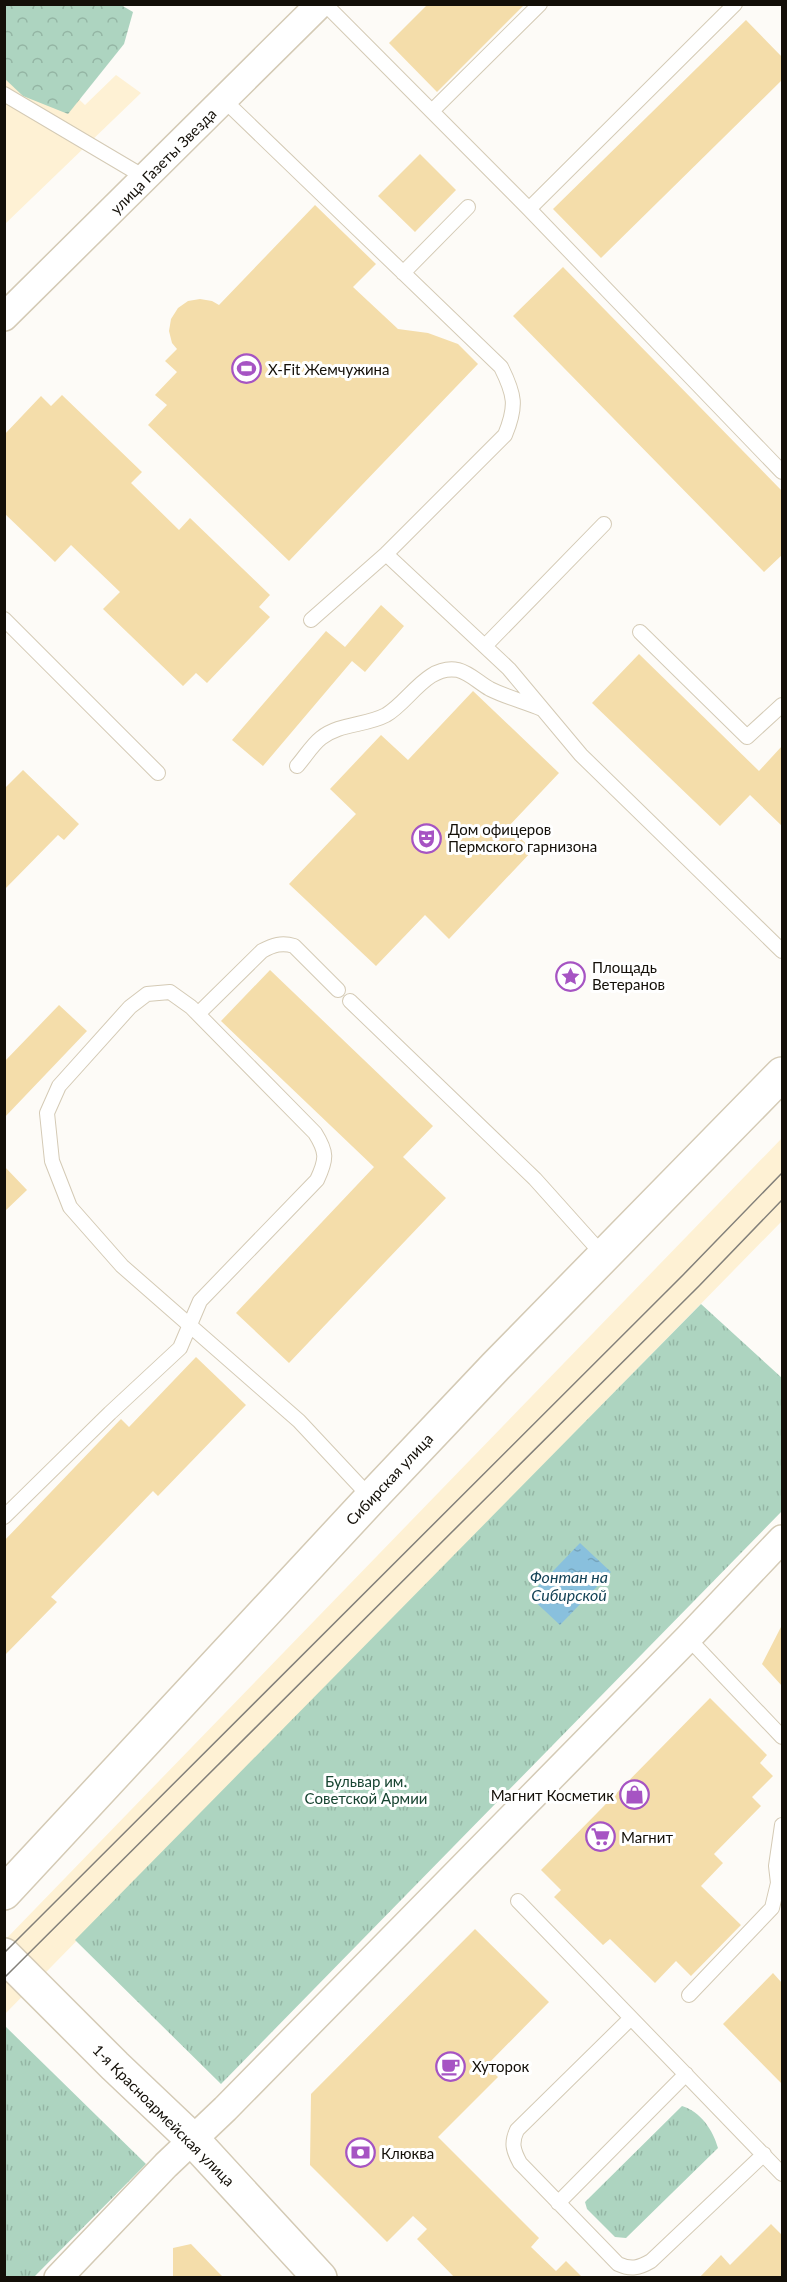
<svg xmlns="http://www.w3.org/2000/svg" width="787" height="2282" font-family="Lato,sans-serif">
  <defs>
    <pattern id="grass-tufts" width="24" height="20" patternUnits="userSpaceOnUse" patternTransform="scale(1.5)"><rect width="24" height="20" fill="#add4c0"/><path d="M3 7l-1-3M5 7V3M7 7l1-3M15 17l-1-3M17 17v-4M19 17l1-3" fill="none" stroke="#94b5a4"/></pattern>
    <pattern id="forest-crowns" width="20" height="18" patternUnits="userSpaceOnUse" patternTransform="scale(1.5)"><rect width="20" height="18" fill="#add4c0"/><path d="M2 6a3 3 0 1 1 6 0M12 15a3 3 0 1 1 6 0" fill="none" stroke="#94b5a4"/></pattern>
    <pattern id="water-ripples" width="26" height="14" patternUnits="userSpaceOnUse" patternTransform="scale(1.5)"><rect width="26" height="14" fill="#89c0dd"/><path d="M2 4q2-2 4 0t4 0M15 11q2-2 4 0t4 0" fill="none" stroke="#75a4bc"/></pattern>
  </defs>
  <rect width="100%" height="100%" fill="#fdfbf7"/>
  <path fill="#fef1d4" d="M4,29l81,76 31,-30 25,18 -136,131z
    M782,1138v83l-777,793 -1,-73z"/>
  <path fill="url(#grass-tufts)" d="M701,1304l81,74v133l-561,573 -146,-144z
    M4,2025l142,139 -112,113h-29z
    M682,2106c19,6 31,24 36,42l-92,90 -11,-1 -28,-28 -2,-7z"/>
  <path fill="url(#forest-crowns)" d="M4,5h117l12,7 -9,32 -56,70 -45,-18 -18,-17z"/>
  <path fill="url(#water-ripples)" d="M580,1543l31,29 -51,53 -31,-29z"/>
  <path fill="#f4ddaa" d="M428,4h97l-88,88 -48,-49z
    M746,20l36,37v23l-181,178 -48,-49z
    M420,154l36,36 -41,42 -37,-36z
    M315,205l61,59 -23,23 45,42 30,4 30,11 20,20 -189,197 -141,-136 19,-20 -12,-10 22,-23 -12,-11 12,-12 -5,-6 -3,-12 2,-12 7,-11 10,-7 12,-2 12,2 7,4z
    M563,267l219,224v64l-18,17 -251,-256z
    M62,395l80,77 -11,11 48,47 11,-12 80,77 -11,12 11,10 -63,66 -11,-10 -13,13 -80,-77 17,-17 -49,-47 -16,17 -51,-49v-78l37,-39 10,10z
    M381,605l23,21 -39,46 -13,-11 -89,105 -31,-26 94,-109 19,16z
    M639,654l120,117 23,-25v80l-32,-31 -30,31 -128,-123z
    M473,691l86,82 -51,54 25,23 -84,89 -24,-24 -49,51 -87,-82 67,-70 -26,-25 51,-54 27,25z
    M23,770l56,54 -15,16 -6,-5 -54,55v-101z
    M270,970l163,156 -30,31 43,41 -157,165 -53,-50 138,-146 -153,-146z
    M59,1005l28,26 -83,87v-56z
    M4,1166l23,24 -23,22z
    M196,1357l50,48 -88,91 -5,-5 -102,106 6,5 -53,54v-115l117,-122 8,8z
    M782,1625v61l-20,-22z
    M710,1698l57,57 -7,8 13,13 -21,21 9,9 -47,48 9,9 -22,23 40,39 -50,51 -15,-15 -21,22 -45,-44 -7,6 -49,-48 7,-7 -20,-20z
    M475,1929l74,73 -63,64 12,11 -60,60 101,101 -8,9 25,24 10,-10 17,17h-128l-38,-39 10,-10 -14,-13 -26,26 -77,-77 1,-71z
    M773,1973l9,10v101l-59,-60z
    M771,2224l11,11v43h-83l22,-23 9,10z
    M191,2244l26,27 7,7h-51v-30z"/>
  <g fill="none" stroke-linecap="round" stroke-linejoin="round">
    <defs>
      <path id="service" d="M325,4l204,205 253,263
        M4,94l142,84
        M224,100l277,267c14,28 16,39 4,68l-119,119 -75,66
        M432,111l108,-107
        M529,209l206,-205
        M403,273l65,-66
        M386,554l123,115 72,86 201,196
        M4,619l154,154
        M640,632l107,105 35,-32
        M485,646l119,-122
        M297,766c8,-9 15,-21 24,-28 19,-15 44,-12 65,-23 23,-13 41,-51 72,-45 12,3 21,13 32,19 16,8 35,13 52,20
        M350,1001l185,178 69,77
        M198,1014l64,-63c11,-6 20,-9 32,-5l44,44
        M4,1517l106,-104 70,-65 20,-47 117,-121c10,-21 10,-28 -2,-47l-124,-126 -21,-15 -23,2 -17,13 -71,79 -12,27 5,48 18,46 52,59 177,155 72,77
        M688,1638l94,99
        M518,1901l264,273
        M689,1995l83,-87 6,-25 -2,-17 6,-41
        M631,2018l-114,112c-6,13 -4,20 3,33l98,101c13,6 21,4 33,-3l113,-107
        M558,2203l128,-129"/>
      <path id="minor" d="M4,317l316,-313
        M58,2278l108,-113 59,-56 463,-471 94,-99"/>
      <path id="tertiary" d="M4,1955l111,111 78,74 127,138"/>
      <path id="secondary" d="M4,1893l367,-395 125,-132 286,-292"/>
    </defs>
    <use href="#service" stroke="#d4cab5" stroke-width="16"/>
    <use href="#minor" stroke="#d4cab5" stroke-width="30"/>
    <use href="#tertiary" stroke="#d4cab5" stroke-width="36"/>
    <use href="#secondary" stroke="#d4cab5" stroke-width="36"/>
    <use href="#service" stroke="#fff" stroke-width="14"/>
    <use href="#minor" stroke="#fff" stroke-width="27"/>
    <use href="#tertiary" stroke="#fff" stroke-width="33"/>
    <use href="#secondary" stroke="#fff" stroke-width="33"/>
    <path stroke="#83807a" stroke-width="1.5" d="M4,1953l679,-678 99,-102
      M4,1978l695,-692 83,-86"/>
  </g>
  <defs>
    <symbol id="stadium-ring" viewBox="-11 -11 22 22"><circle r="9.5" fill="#fff" stroke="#a654c3" stroke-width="1.5"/><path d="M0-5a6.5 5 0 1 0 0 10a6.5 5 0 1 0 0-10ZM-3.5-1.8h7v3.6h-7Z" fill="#a654c3"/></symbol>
    <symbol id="theatre-ring" viewBox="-11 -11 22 22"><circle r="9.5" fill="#fff" stroke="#a654c3" stroke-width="1.5"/><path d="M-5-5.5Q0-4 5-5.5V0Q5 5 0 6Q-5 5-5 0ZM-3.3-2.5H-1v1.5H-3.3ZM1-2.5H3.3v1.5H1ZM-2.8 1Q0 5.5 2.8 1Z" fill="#a654c3"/></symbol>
    <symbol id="sight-ring" viewBox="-11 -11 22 22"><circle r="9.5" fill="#fff" stroke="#a654c3" stroke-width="1.5"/><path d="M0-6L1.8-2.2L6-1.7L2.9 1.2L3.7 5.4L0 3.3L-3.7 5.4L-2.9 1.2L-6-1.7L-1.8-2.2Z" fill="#a654c3"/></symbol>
    <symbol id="shop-ring" viewBox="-11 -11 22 22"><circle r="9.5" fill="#fff" stroke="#a654c3" stroke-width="1.5"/><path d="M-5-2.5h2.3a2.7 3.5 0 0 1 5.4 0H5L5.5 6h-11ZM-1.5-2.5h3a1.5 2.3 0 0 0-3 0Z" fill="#a654c3"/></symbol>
    <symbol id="supermarket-ring" viewBox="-11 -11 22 22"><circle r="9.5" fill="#fff" stroke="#a654c3" stroke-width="1.5"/><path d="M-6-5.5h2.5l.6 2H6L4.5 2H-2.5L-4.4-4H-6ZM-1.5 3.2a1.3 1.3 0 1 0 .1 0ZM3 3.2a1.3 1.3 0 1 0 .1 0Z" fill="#a654c3"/></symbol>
    <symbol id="cafe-ring" viewBox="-11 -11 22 22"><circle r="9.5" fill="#fff" stroke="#a654c3" stroke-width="1.5"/><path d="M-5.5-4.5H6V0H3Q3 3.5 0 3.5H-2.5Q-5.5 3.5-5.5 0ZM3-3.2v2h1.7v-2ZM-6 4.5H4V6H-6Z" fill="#a654c3"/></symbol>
    <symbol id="bank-ring" viewBox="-11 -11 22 22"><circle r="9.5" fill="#fff" stroke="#a654c3" stroke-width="1.5"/><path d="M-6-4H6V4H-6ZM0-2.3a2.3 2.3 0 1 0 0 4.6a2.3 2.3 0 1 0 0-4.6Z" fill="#a654c3"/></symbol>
  </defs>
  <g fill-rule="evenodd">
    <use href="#stadium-ring" x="230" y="352" width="33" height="33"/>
    <use href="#theatre-ring" x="410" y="822" width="33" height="33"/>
    <use href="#sight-ring" x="554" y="960" width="33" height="33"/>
    <use href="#shop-ring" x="618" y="1778" width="33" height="33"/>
    <use href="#supermarket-ring" x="584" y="1820" width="33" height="33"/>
    <use href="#cafe-ring" x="434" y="2050" width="33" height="33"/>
    <use href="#bank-ring" x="344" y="2136" width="33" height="33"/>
  </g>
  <g text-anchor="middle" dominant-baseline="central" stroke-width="6" stroke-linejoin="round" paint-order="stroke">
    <g font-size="15" fill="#130f08" stroke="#fff">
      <text transform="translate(163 161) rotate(-45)">улица Газеты Звезда</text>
      <text transform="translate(389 1479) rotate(-47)">Сибирская улица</text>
      <text transform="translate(164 2115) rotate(45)">1-я Красноармейская улица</text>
    </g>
    <g font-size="15" fill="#130f08" stroke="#fff" text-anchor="start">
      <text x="268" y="369">X-Fit Жемчужина</text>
      <text x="448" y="829">Дом офицеров<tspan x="448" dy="17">Пермского гарнизона</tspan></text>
      <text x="592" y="967">Площадь<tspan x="592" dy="17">Ветеранов</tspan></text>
      <text x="614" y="1795" text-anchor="end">Магнит Косметик</text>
      <text x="621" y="1837">Магнит</text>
      <text x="472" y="2066">Хуторок</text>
      <text x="381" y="2153">Клюква</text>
    </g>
    <g font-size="15" fill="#174431" stroke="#fff">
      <text x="366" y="1781">Бульвар им.<tspan x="366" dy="17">Советской Армии</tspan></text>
    </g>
    <g font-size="16" font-style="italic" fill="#134256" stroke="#fff">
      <text x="569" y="1576">Фонтан на<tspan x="569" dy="18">Сибирской</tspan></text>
    </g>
  </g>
  <rect width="787" height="2282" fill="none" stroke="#130f08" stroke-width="12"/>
</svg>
